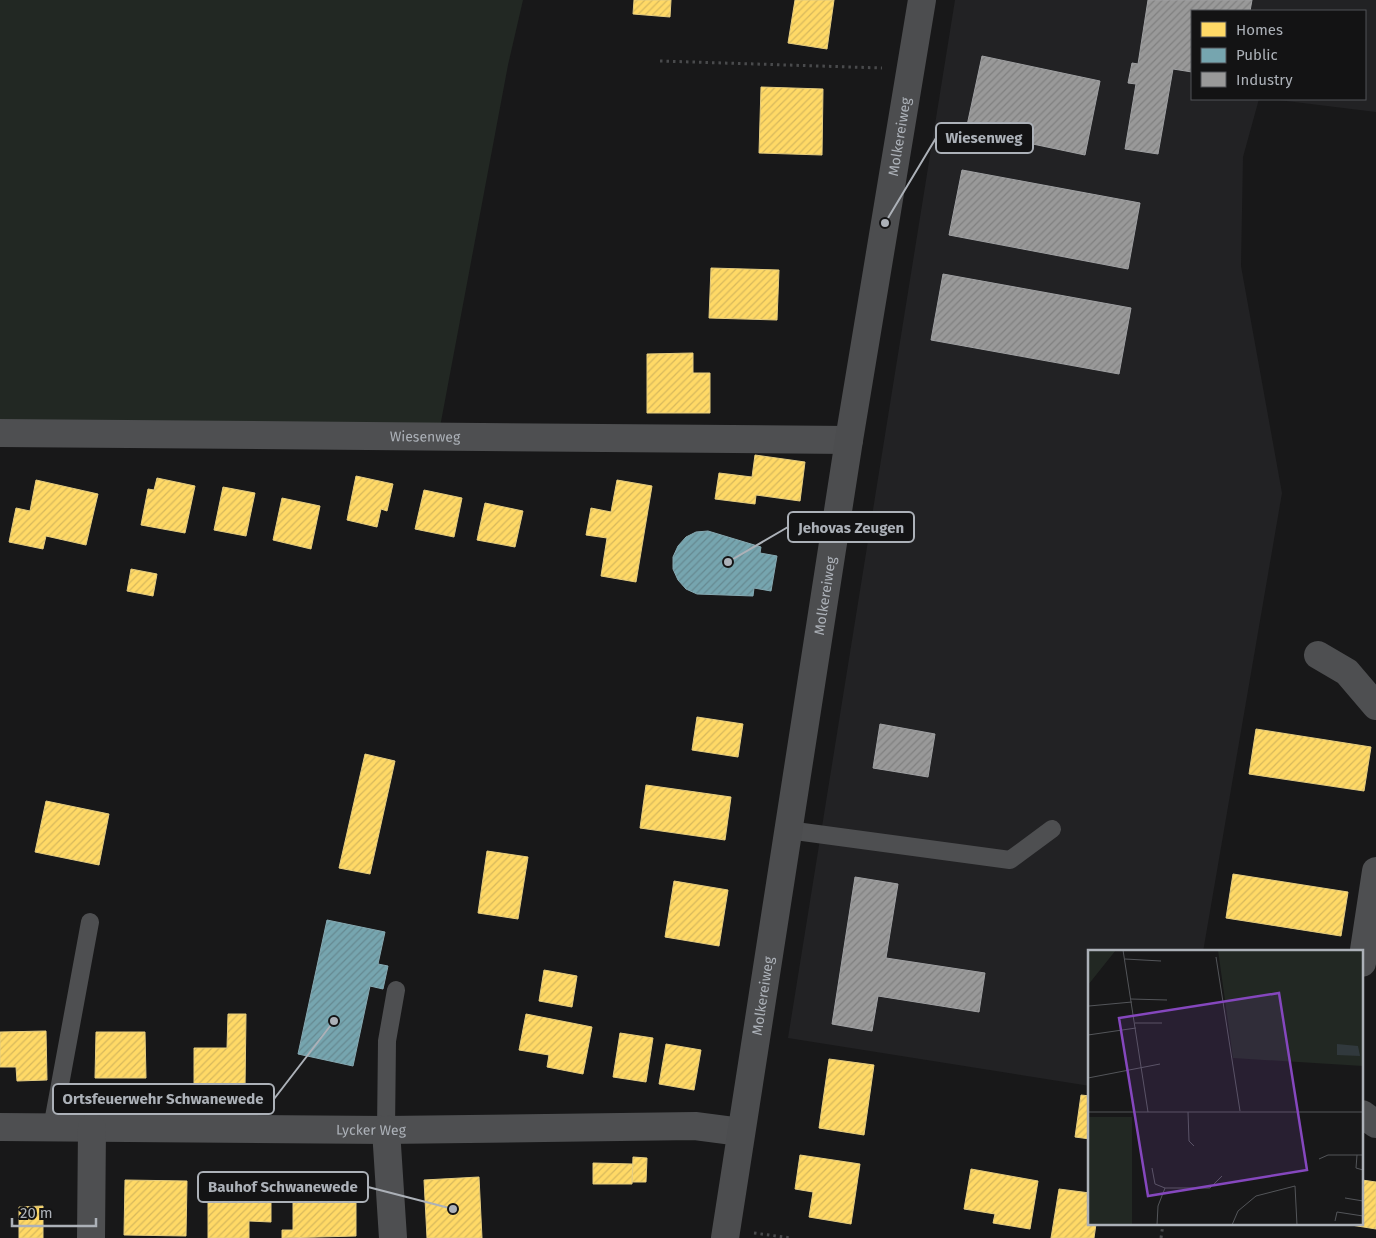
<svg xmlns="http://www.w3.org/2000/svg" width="1376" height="1238" font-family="'Fira Sans',sans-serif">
  <defs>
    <pattern id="homes-hatch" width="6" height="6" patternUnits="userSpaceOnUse" patternTransform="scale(1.25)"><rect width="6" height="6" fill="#ffd966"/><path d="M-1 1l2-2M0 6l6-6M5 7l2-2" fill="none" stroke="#d6b85d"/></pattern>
    <pattern id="public-hatch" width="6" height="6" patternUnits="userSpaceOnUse" patternTransform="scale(1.25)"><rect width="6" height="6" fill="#76a5af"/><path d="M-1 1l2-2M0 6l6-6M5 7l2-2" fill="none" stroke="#668991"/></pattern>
    <pattern id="industry-hatch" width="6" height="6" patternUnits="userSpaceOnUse" patternTransform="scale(1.25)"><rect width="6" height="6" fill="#999"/><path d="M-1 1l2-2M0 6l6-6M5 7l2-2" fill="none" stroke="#808080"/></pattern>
  </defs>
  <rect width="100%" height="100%" fill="#181819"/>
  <path fill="#222224" d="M955,0h421v112l-107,-13h96v-88h-173v88h67l-16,58 -2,109 41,227 -79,459h-113v134l-302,-48z"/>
  <path fill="#222823" d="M0,0h523l-15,65 -68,362 -440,-7z"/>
  <path fill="url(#homes-hatch)" stroke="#e6cd7f" d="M634,0h37l-1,17 -37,-3z
    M795,0h39l-7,49 -39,-6z
    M761,87l62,2 -1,66 -63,-2z
    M711,268l68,2 -2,50 -68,-2z
    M693,353v20h17v40h-63v-59z
    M755,455l50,7 -5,39 -44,-6 -1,9 -40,-5 4,-26 33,4z
    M356,476l37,8 -6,27 -6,-2 -4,18 -30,-7z
    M157,478l38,8 -10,47 -44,-8 7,-36 6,1z
    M36,480l62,14 -12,51 -40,-9 -3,13 -34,-7 7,-34 14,3z
    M617,480l35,6 -16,96 -35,-6 6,-38 -21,-3 5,-27 20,4z
    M223,487l32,6 -9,43 -32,-6z
    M424,490l38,8 -8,39 -39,-8z
    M282,498l38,8 -9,43 -38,-9z
    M485,503l38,8 -8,36 -38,-7z
    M131,569l26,5 -4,22 -26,-5z
    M697,717l46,7 -5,33 -46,-7z
    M1256,729l115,18 -7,44 -115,-17z
    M365,754l30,7 -25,113 -31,-6z
    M646,785l85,12 -6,43 -85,-12z
    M46,801l63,13 -10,51 -64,-13z
    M487,851l41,6 -10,62 -40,-6z
    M1233,874l115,18 -7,44 -115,-18z
    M674,881l54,9 -9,56 -54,-9z
    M544,970l33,6 -5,31 -33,-6z
    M228,1014h18l-1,75 -51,-1v-40h33z
    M526,1014l66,13 -9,47 -36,-7 2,-12 -30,-5z
    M46,1031l1,49 -30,1 -1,-14h-16v-35z
    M96,1032h49l1,46h-51z
    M620,1033l33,5 -7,44 -33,-5z
    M666,1044l35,6 -7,40 -35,-6z
    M829,1059l45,6 -10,70 -45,-7z
    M1081,1095l9,1v43l-15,-2z
    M800,1155l60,9 -9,60 -42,-7 4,-25 -18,-3z
    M633,1157l14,1 -1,24h-14z
    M593,1163l40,1 -1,20h-39z
    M971,1169l67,12 -8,48 -37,-6 2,-9 -31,-5z
    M479,1177l3,61h-55l-3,-58z
    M208,1179l63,1v42l-22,-1v17h-41z
    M125,1180l62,1 -1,55 -62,-1z
    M1362,1180l14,2v47l-31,-5h17z
    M293,1181h63v55l-74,2v-8h11z
    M1059,1189l31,4v31h6l-2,14h-43z
    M43,1206v32h-24v-31z"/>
  <path fill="url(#public-hatch)" stroke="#86a9b2" d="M708,531l53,16 -1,6 17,3 -6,35 -17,-3 -1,8 -56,-2 -11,-5 -8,-9 -5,-11v-12l5,-11 8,-9 10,-5z
    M327,920l58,12 -7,32 10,2 -5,23 -13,-3 -17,80 -55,-12z"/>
  <path fill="url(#industry-hatch)" stroke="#9fa0a2" d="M1148,0h104l-2,11h-58v61l-19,-3 -15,85 -33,-5 11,-65 -8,-1 4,-20 6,1z
    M982,56l118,25 -15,74 -119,-25z
    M962,170l178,33 -12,66 -179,-34z
    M943,274l188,34 -12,66 -188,-34z
    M880,724l55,10 -7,43 -55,-9z
    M855,877l43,7 -12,74 99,15 -6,39 -101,-16 -6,35 -40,-7z"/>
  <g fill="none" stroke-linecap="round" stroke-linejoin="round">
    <path stroke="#494a4c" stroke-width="3" stroke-dasharray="2.5 4" stroke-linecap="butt" d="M660,61l222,7
      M754,1233l37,5
      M1161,1238l2,-14"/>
    <path stroke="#4e4f51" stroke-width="18" d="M788,830l222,30 42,-31
      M52,1128l38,-206
      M386,1130l1,-89 9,-51"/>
    <g stroke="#4e4f51" stroke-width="28">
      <path id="s1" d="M0,433l849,7"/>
      <path d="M1318,655l29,17 29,34"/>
      <path d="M1362,963l14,-92"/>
      <path d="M1362,1114l14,10"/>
      <path id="s2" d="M0,1127l386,3 309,-4 46,6"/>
      <path d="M386,1130l7,108"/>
      <path d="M91,1238l1,-110"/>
    </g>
    <path stroke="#4c4d4f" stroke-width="28" id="s3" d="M725,1238l124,-798 73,-440"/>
  </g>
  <g text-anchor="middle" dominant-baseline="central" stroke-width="5" stroke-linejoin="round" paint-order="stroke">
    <g font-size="14" fill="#acb1b8" stroke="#131314">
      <text stroke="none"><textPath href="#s3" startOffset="1115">Molkereiweg</textPath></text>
      <text stroke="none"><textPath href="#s1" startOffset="425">Wiesenweg</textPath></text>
      <text stroke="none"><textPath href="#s3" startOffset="650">Molkereiweg</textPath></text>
      <text stroke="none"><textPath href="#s3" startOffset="245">Molkereiweg</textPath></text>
      <text stroke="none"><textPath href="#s2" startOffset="371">Lycker Weg</textPath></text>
    </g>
  </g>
  <g transform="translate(1088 950)">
    <rect width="275" height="275" fill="#181819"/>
    <path d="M0,0h28l-28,35zM275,0v116l-130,-8 -15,-108z" fill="#222823"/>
    <path d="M0,167h44v108h-44z" fill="#222823"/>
    <path d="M249,94l21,2 2,10 -23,-1z" fill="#31393d"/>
    <path fill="none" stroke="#535559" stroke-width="1" d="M35,0l25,162M128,7l24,154M37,9l36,2M43,49l36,1M1,56l43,-4M47,73h27M0,85l48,-7M0,128l72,-14M0,162h275M100,162l1,29 5,5M269,205l-1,13 7,2M231,209l9,-4h35M64,218l3,16 10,4M257,248l18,3M247,271l2,-9 26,4M69,275l1,-19 7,-18h45l12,-12M144,275l6,-14 18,-15 39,-10 2,39"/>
    <path fill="#8547be" fill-opacity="0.15" stroke="#8547be" stroke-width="2.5" d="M191,43l28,177 -159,26 -29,-178z"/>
    <rect width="275" height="275" fill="none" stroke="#acb1b8" stroke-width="2.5"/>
  </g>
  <path fill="none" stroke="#acb1b8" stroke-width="2" d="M885 223L936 138M728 562L788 527M334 1021L274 1099M453 1209L368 1187"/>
  <g fill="#acb1b8" stroke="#131314" stroke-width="2">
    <circle cx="885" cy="223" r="5"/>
    <circle cx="728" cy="562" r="5"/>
    <circle cx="334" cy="1021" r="5"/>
    <circle cx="453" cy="1209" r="5"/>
  </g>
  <g fill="#131314" stroke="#acb1b8" stroke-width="2">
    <rect x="936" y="123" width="97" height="30" rx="5"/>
    <rect x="788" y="512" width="126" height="30" rx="5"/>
    <rect x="53" y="1084" width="221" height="30" rx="5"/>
    <rect x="198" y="1172" width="170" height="30" rx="5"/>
  </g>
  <g font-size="15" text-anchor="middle" font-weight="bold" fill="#acb1b8">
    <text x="984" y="143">Wiesenweg</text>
    <text x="851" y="533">Jehovas Zeugen</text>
    <text x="163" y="1104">Ortsfeuerwehr Schwanewede</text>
    <text x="283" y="1192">Bauhof Schwanewede</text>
  </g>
  <rect x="1191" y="10" width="175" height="90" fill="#131314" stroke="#505256"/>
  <rect x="1201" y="22" width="25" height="15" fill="#ffd966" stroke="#505256"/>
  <text x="1236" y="35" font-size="15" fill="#acb1b8">Homes</text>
  <rect x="1201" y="48" width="25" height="15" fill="#76a5af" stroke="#505256"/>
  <text x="1236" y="60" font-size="15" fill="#acb1b8">Public</text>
  <rect x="1201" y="72" width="25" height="15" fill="#999999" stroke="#505256"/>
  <text x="1236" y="85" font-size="15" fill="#acb1b8">Industry</text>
  <path d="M12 1218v8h84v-8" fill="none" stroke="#acb1b8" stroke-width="2.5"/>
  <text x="20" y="1218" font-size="15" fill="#acb1b8" stroke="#131314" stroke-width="4" paint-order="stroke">20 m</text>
</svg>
